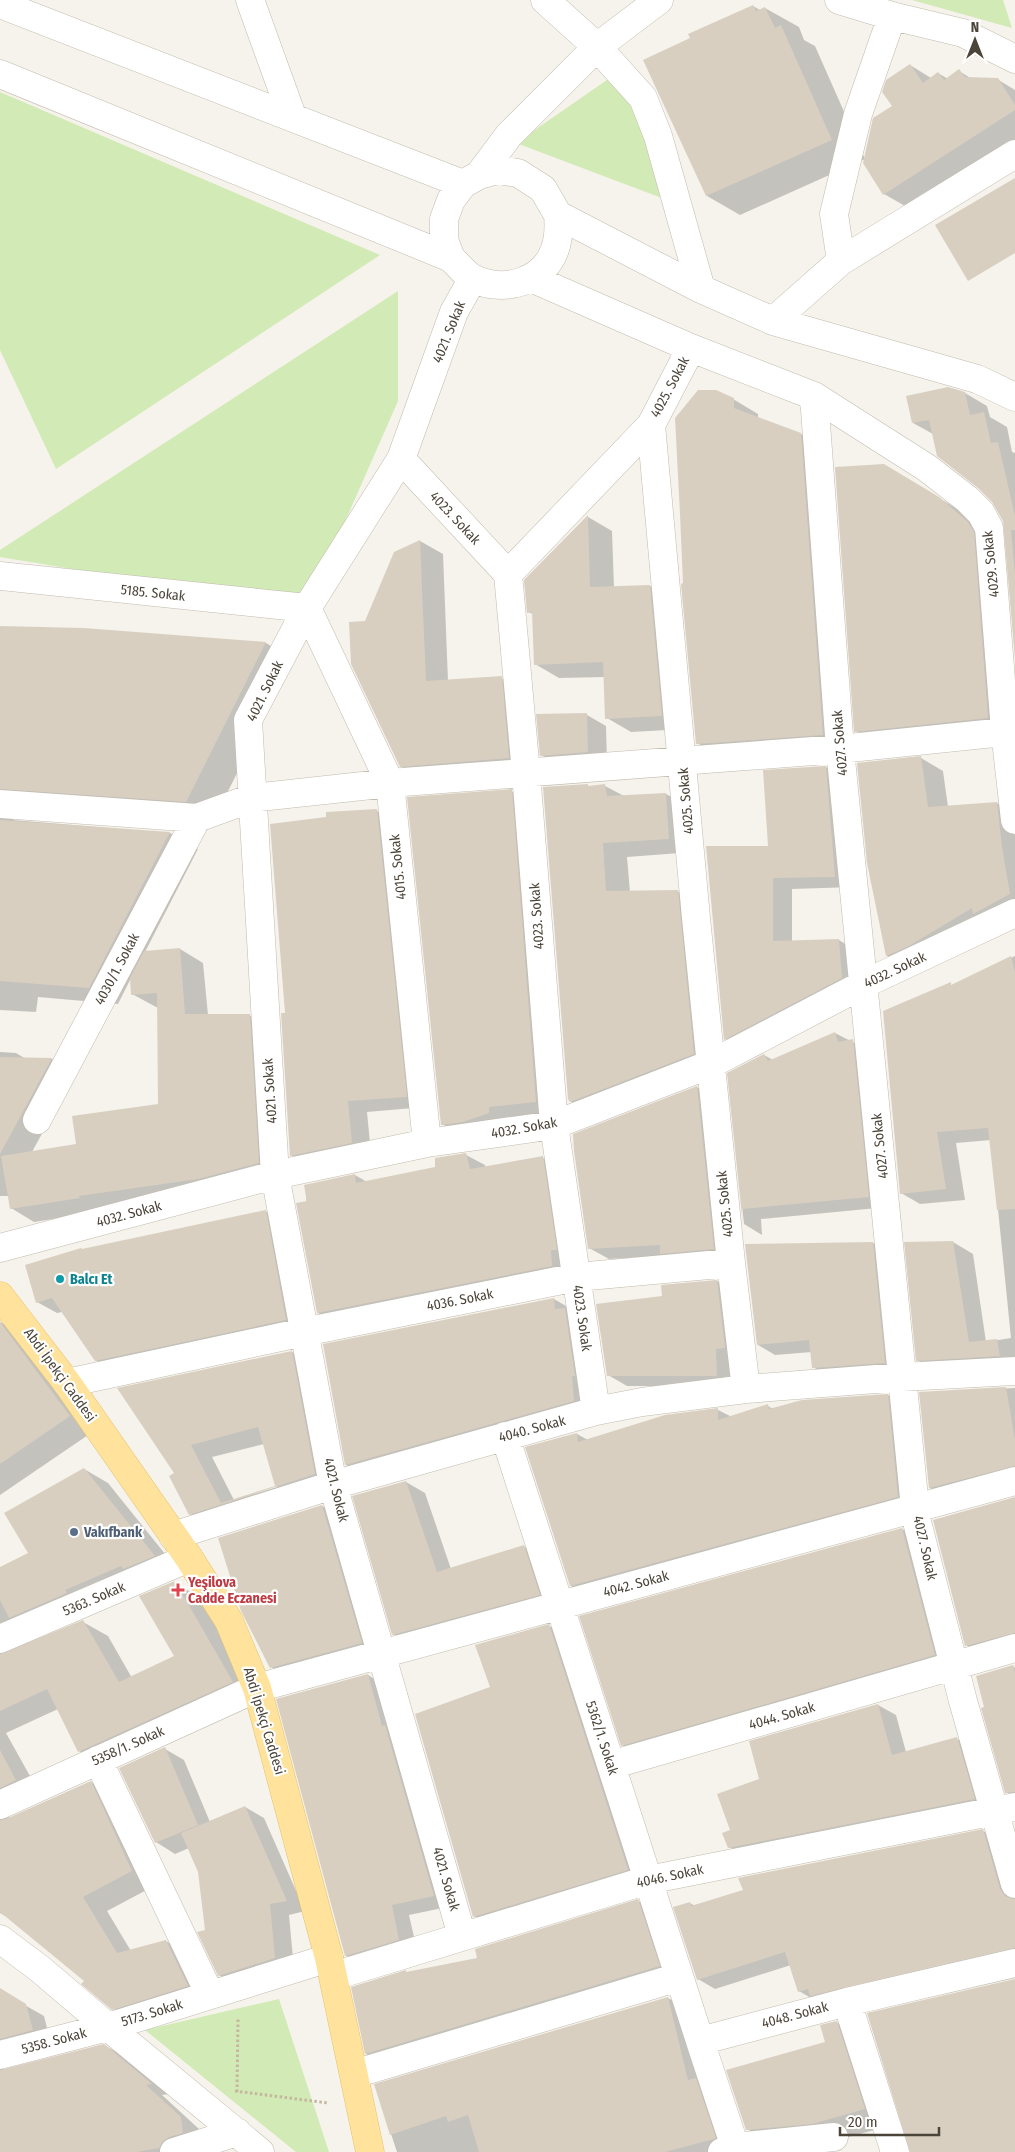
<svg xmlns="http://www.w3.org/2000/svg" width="1015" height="2152" font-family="'Fira Sans Condensed',sans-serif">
  <rect width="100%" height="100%" fill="#f6f3ec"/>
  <path fill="#d2eab5" d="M912,0h91l9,28z
    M617,73l58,130 -159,-60z
    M0,92l380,163 -324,214 -56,-119z
    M398,291v110l-91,207 -307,-51v-7z
    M279,1999l50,153h-33l-151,-122z"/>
  <path fill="#0003" fill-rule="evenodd" d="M753,6l7,4 5,-2 34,19 5,13 11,6 50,113 -125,56 -33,-19 -16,-157z
    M910,65l21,13 7,-5 10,6 11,-8 13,8h25l18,11v55l-103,65 -28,-16 10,-88z
    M965,393l22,13 3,11 17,10 5,25 3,1v195l-11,-127 -11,-20 -60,-67 -20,-11z
    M733,399l25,15v4l43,16 25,15 22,299 -126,10 -25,-15 -13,-158z
    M884,466l77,45 29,25 19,194 -132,14 -21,-13z
    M588,517l24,14 2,57 36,-2 24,14 12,129 -55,3 -24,-14 -2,-41 -46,1 -24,-14 -2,-50 -5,-2 -2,-32z
    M420,541l23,13 5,127 53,-3 23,13 7,80 -107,8 -24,-13 -34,-144 29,-69z
    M0,627l84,3 182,13 28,17 -79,157 -200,-5 -2,8 157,13 28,16 -53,103 35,-3 23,14 5,52h41l24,14 9,147 -179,35 -69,11 -23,-14 -2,-12h-9v-144l16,1 10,6h26l23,14 -43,79 45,-7 83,-40 -2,-97 -26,-14 -1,-16 -13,26 -80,-7 -2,15 -36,-2z
    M587,715l19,11 1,37 -46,3 -20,-11z
    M921,758l22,13 5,36 49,-4 18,11v102l-106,52 -22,-12 -19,-93z
    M826,767l19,11 9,109 -62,2v53l47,-2 19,12 3,37 -117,61 -19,-11 44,-192z
    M605,786l19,10 42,-2 25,14 2,44 -66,5 3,35 47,-1 25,15 16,162 -123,48 -25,-15z
    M511,791l19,11 25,310 -48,5v7l-46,11 -19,-11z
    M377,811l19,11 29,285 -58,5 4,41 -61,13 -19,-11 -5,-141z
    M1015,956v411l-78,4 -20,-11 36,-118 20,12 13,88 25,-4 -20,-198 -35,3 9,57 -45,4 -19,-11 -16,-174z
    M835,1033l37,19 16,155 -127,12 1,16 -18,-11 -15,-150 35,-19 9,5z
    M697,1087l20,12 16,160 -66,-3 -58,3 -20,-11 -15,-113z
    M466,1155l19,10 1,3 57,-10 19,11 9,108 -234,47 -19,-11 -13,-127 50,-11 12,7 70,-14z
    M265,1211l20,11 20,109 -190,41 -20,-12 -33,-48 -5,1 -20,-11 46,-52z
    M873,1243l18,11 11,118 -71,6 -18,-11 -1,-15 -37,3 -17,-10z
    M717,1281l19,11 -1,94h-108l-19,-11 55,-78z
    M554,1299l19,11 20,101 -228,64 -19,-10 -22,-120z
    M0,1322l23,13 71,96 -94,64z
    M292,1352l22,12 22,123 -124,39 -22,-12 -14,-40 -57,-85zM264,1444l13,43 -43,13 -22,-43z
    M1015,1388v93l-66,18 -19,-11 -9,-95z
    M888,1395l19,11 10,101 -327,89 -19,-10 6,-152 11,6 130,-30 14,7 36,-11 5,3z
    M84,1469l24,14 70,87 -166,73 -3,8 74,-29 25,14 24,42 44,-21 -1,-74 24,14 57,99 -153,70 -24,-15 -21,-42 -52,24 34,61 -28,15 -4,11 83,-38 24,14 41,89 -49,26 24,40 35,-10 25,15 21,43 -75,24 -25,-15 -27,-27 -71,-60 -14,-8v-344l30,-16z
    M406,1482l19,11 26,76 72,-23 20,11 15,48 -145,40 -20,-11z
    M1015,1498v150l-29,9 -20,-12z
    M322,1506l23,13 39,137 -91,25 -22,-14z
    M902,1529l20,12 32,125 -312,90 -20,-11z
    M549,1626l19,10 78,244 -154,47 -18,-11 18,-228z
    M1013,1666l2,2v129l-9,-5 -21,-84z
    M368,1675l18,11 66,220 -43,9 8,35 -53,16 -18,-10z
    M878,1705l18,10 10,37 51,-13 18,10 17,60 -245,49 -18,-11 3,-16 28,-51z
    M165,1749l19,11 26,62 35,-15 19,11 41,93 -16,4 5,54 -55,18 -20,-12 -13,-44 -7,-59 -10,-24 -14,6 -19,-12z
    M983,1831l17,9 15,54v67l-199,40 -17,-10 -8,-26 -76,24 -17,-10 -8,-76 5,3z
    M638,1901l19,11 21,65 -292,88 -20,-11 40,-82 2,1 71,-14z
    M0,1991l44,25 6,24 -47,21v9l101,-25 19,11 46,38 -7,1 37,34 2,14 -20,9h-181z
    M668,1998l18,10 28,82 5,62h-322l-22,-67z
    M836,2022l29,17 28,86 -52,14 -65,7 -29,-17 80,-86z"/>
  <path fill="#d8cfc1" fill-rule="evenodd" d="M753,5l3,6 9,-4 10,21 6,-3 51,115 -126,56 -63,-136 47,-22 -2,-4z
    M910,64l13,19 15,-11 6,8 15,-11 6,8 33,1 17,27v5l-132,85 -20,-32 10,-45 19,-12 -10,-14 4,-12z
    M1015,178v75l-47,28 -33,-56z
    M948,387l17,5 5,23 14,-3 7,31 7,-1 17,74v14h-4l4,45v84l-12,-138 -11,-19 -14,-14 -41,-32 -8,-36 -17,3 -6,-27z
    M698,390h18l18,8v10l67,25 22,302 -127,9 -15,-160 2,-1 -3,-69 -5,-96z
    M884,464l55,33 29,25 6,10 14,186 -134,14 -19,-265z
    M588,515l2,72 60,-2 12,131 -57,3 -2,-57 -69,3 -2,-53 -5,1 -3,-33z
    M420,540l6,141 76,-5 7,82 -109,9 -49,-103 -2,-42 16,-1 29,-69z
    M0,626l84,2 182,14 -80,160 -186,-13z
    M587,713l1,39 -48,4 -4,-42z
    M921,756l7,51 69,-5 5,45 8,47 -37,20 -1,-6 -63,38 -23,10 -19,-93 -10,-100z
    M826,766l9,111 -62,1v63l66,-2 3,39 -118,62 -18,-194h62l-5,-76z
    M588,784v2l17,-2 2,12 59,-3 3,46 -66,4 3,48 72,-1 16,164 -124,48 -2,-3 -25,-312z
    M512,789l24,313 -47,5v6l-26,9 -22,3 -34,-328z
    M377,809l30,288 -59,4 4,42 -62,13 -9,-143h4l-15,-189 56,-7v-5z
    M0,820l170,12 -81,156 -89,-7z
    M180,948l5,66h65l9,149 -61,16 -119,17 1,2 -70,11 -9,-53 75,-12 -4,-28 86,-12 -1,-111 -26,2 -1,-17 14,-27z
    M1011,956l4,17v236l-18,1 -9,-82 -51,4 9,57 -46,5 -17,-183 68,-29v3z
    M835,1032l3,10 15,-3 16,158 -127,12 1,16 -16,-152 37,-19 4,7z
    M0,1057l52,1 -52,96z
    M697,1086l17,163 -54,5v-9l-72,4 -14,-98 -1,-17z
    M466,1153l4,16 73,-13 14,94h-6l1,16 -235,47 -21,-110 11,-2 -3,-16 51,-11 1,9 79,-16v-9z
    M266,1210l20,110 -191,41 -43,-63 -16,5 -11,-38 56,-17 1,1z
    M953,1241l16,101 28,-3 3,17 -84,5 -12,-119z
    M873,1242l12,121 -73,5 -3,-28 -52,5 -12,-101z
    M717,1280l8,68 -9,1 1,27h-110l-11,-72 66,-8 -1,-11z
    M554,1298l1,11 10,-1 10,68h-3l2,25 -229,64 -22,-121z
    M0,1322l70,94 -70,48z
    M292,1351l23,123 -126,41 -20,-39 5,-3 -57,-85zM258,1427l17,59 -54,17 -30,-58z
    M1006,1387l9,53v26l-86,22 -10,-96z
    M888,1394l10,103 -328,89 -45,-139 52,-14 1,9 87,-27 53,-7v12l50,-16 1,5 33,-9z
    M84,1468l71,88 -32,13 -2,-3 -56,24 2,3 -58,25 -9,-18v-33l28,-14 -24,-40z
    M406,1481l31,91 87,-27 16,50 -148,40 -40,-139z
    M1015,1497v136l-50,13 -32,-126z
    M322,1505l40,138 -92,25 -29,-57 -23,-73z
    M902,1528l33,127 -314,91 -42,-130z
    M175,1581l58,101 -155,70 -31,-63 -47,22v-57l83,-34 36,62 55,-26 -35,-60z
    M549,1624l79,246 -155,47 -58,-203 75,-27 -15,-42z
    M1013,1665l2,8v119l-10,1 -24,-85 3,-1 -8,-31z
    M368,1674l14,52 3,-1 49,171 -42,9 7,35 -54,16 -69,-257z
    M878,1704l14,51 65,-18 18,62 -247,49 -6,-15 8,-3 -13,-36 42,-15 -10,-38z
    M165,1747l33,78 -43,18 -36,-75z
    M0,1750l16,30 -16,8z
    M91,1781l41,90 -49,26 34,56 49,-13 22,46 -76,24 -31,-26 3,-3 -84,-69v-92l6,-1z
    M245,1806l42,95 -17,3 5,54 -57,18 -21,-44 8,-2 -7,-58 -17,-39z
    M983,1829l17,60 5,7 10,3v49l-205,48 -2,-7 -10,3 -13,-40 -88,28 -24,-73 17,-5 1,4 52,-16 -5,-12z
    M638,1899l22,67 -295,88 -14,-67 55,-17v2l71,-14 -2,-9z
    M1015,1979v173h-105l-43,-139z
    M0,1988l26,16 7,26 -33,9z
    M668,1997l20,83 8,-2 20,60 -2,1 -49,13h-186l-11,-37 -20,7 -2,-6 -56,19 -16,-51z
    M837,2021l28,88 -53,15 -66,6 -20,-60 99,-28 -5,-17z
    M104,2044l48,40 -6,1 35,32 2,16 -14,4 -6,4 -4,7 -22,4h-137v-82z"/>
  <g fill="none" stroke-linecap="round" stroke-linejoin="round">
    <defs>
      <path id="minor" d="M250,0l42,116
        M545,0l52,47 46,51 15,38 43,153
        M839,0l53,16 71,17 52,26
        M0,4l463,180
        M0,74l451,184c7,7 15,17 23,21 30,14 70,3 81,-30 4,-11 4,-22 3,-34
        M479,175l30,-40 88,-88 62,-47
        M451,258l-7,-18v-21l7,-19 12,-16 16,-9 19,-5 20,3 25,16 15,26 143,74 72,32 204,58 38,18
        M841,261l-7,-47 24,-100 34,-98
        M531,278l160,70 123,48 113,72 40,31 14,14 8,15 16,203 10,89
        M773,321l68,-60 174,-107
        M691,348l-40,77 45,493 35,345
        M814,396l26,353 76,769 47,183 52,183
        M401,459l107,115 18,199 28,352 42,286
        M508,574l143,-149
        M0,576l307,32 83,175 37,360
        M0,804l197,14 55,-20 138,-15 450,-34 175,-18
        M37,1120l160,-302
        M0,1248l275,-73 152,-32 127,-18 157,-61 153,-80 151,-71
        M67,1383l237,-51 273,-55 154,-14 15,126
        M505,1436l195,605
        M173,1536l160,-51 263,-74 46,-9 104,-13 156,-12 113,-6
        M0,1639l189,-81
        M98,1760l112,235
        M611,1765l404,-117
        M0,1805l257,-117 758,-207
        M462,1936l-129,-451 -58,-310 -27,-455 59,-112 94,-149 53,-147 19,-34
        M0,1939l40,30 68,58 221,-69
        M334,1976l314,-96 367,-73
        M847,2002l48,150
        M0,2055l108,-28 152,125
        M354,2074l325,-97
        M735,2147l99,-10
        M174,2152l63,-20
        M722,2152l13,-5 -35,-106 147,-39 168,-39"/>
      <path id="major" d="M0,1296l67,87 122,175 40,63 28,67 72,270 41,194"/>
    </defs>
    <use href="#minor" stroke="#c2bbae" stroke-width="29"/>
    <use href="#major" stroke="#e6c16a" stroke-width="29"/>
    <path stroke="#c4b79f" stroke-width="3" stroke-dasharray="2.5 2.5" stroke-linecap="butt" d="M235,2091l93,12
      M237,2092l1,-74"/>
    <use href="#minor" stroke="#fff" stroke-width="28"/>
    <use href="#major" stroke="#ffe39c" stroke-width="28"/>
  </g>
  <circle fill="#0f9aa8" stroke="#fff" stroke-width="2" cx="60" cy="1279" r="5"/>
  <circle fill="#5c6f8a" stroke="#fff" stroke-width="2" cx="74" cy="1532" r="5"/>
  <path fill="#e0444e" stroke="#fff" stroke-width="2" d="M175.5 1582.5h5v5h5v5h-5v5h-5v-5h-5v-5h5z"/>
  <g text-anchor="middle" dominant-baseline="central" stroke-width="4.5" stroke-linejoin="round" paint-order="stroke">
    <g font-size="14" fill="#4b4439" stroke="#fff">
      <text transform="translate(449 332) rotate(-68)">4021. Sokak</text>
      <text transform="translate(670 387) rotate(-62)">4025. Sokak</text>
      <text transform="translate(455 518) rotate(47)">4023. Sokak</text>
      <text transform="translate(991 564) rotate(-96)">4029. Sokak</text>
      <text transform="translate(153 593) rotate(6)">5185. Sokak</text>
      <text transform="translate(265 691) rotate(-64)">4021. Sokak</text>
      <text transform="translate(840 743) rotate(-95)">4027. Sokak</text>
      <text transform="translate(686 801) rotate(-95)">4025. Sokak</text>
      <text transform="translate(398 867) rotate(-96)">4015. Sokak</text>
      <text transform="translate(537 916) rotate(-94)">4023. Sokak</text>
      <text transform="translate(117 969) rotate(-62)">4030/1. Sokak</text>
      <text transform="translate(895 970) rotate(-25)">4032. Sokak</text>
      <text transform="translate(270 1091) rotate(-94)">4021. Sokak</text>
      <text transform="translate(524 1128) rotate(-10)">4032. Sokak</text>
      <text transform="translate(880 1146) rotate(-96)">4027. Sokak</text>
      <text transform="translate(725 1204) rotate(-96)">4025. Sokak</text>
      <text transform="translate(129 1214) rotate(-15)">4032. Sokak</text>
      <text transform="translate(460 1300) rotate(-11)">4036. Sokak</text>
      <text transform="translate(582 1318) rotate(82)">4023. Sokak</text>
      <text transform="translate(60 1375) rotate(54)">Abdi İpekçi Caddesi</text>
      <text transform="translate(532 1429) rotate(-15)">4040. Sokak</text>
      <text transform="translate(336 1490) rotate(76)">4021. Sokak</text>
      <text transform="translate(925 1548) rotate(77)">4027. Sokak</text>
      <text transform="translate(636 1584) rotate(-15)">4042. Sokak</text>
      <text transform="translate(94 1599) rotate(-23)">5363. Sokak</text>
      <text transform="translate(782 1716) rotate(-16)">4044. Sokak</text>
      <text transform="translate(264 1721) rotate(73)">Abdi İpekçi Caddesi</text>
      <text transform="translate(602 1738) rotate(72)">5362/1. Sokak</text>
      <text transform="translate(128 1746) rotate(-24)">5358/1. Sokak</text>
      <text transform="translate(670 1876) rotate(-12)">4046. Sokak</text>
      <text transform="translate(446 1879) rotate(74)">4021. Sokak</text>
      <text transform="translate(152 2013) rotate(-17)">5173. Sokak</text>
      <text transform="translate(795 2015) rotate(-15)">4048. Sokak</text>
      <text transform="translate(54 2041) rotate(-15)">5358. Sokak</text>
    </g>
    <g font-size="14" font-weight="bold" fill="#0d838f" stroke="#fff" text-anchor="start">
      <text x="70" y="1279">Balcı Et</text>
    </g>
    <g font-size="14" font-weight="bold" fill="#4e5e75" stroke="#fff" text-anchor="start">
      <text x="84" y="1532">Vakıfbank</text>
    </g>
    <g font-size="14" font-weight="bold" fill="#be3a42" stroke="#fff" text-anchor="start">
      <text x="188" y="1582">Yeşilova<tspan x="188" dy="16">Cadde Eczanesi</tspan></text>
    </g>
  </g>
  <g transform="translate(975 40)" stroke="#ffffff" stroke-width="4" paint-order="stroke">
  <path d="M0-4L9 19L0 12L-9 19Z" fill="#4b4439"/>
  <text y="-8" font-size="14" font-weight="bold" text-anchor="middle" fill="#4b4439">N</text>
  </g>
  <path d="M840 2127v8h99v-8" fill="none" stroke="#4b4439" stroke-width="2.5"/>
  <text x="848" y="2127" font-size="15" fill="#4b4439" stroke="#ffffff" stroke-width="4" paint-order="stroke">20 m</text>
</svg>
